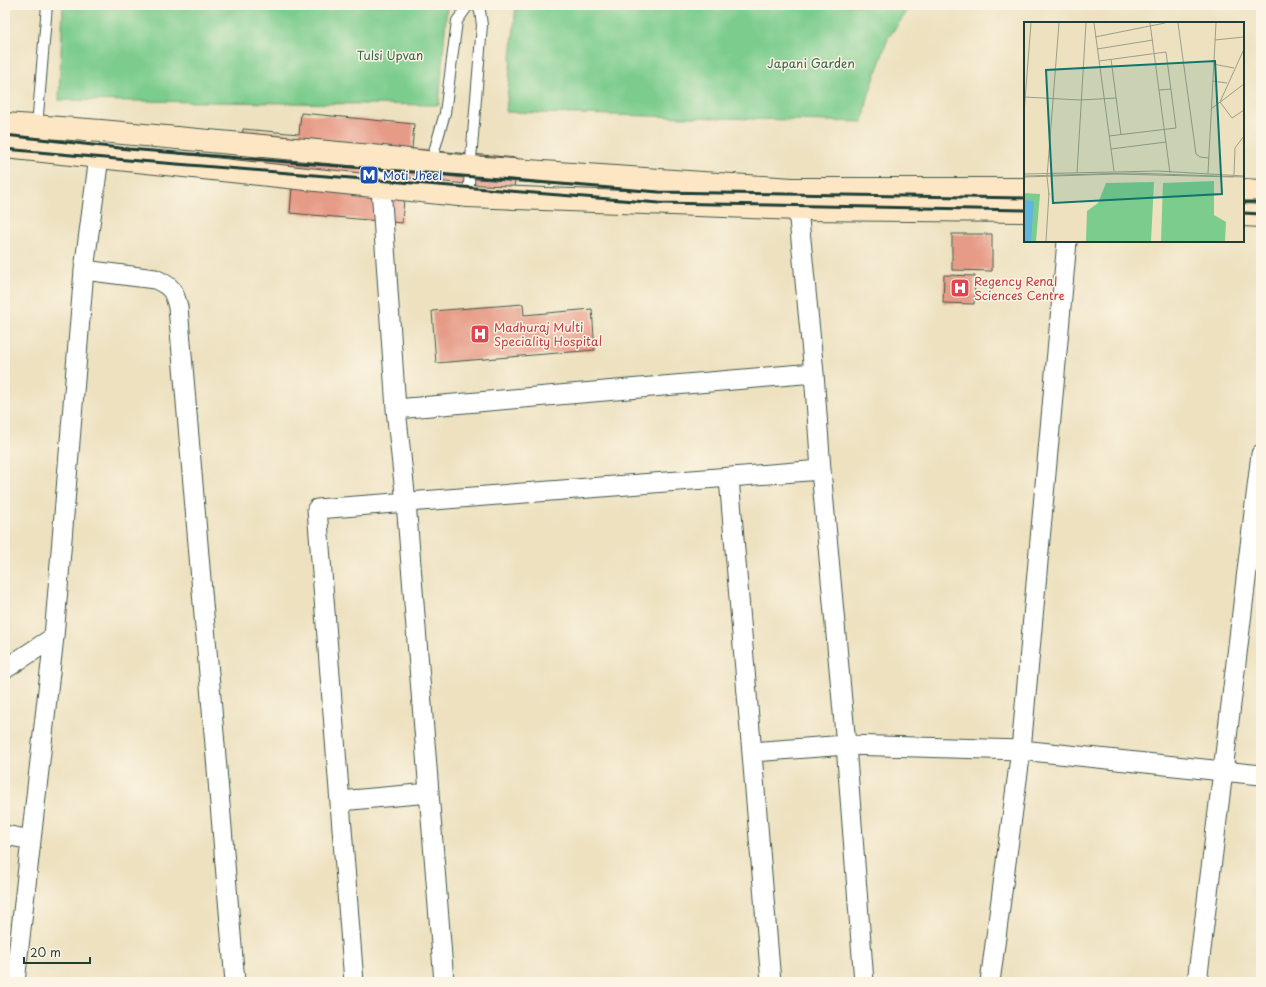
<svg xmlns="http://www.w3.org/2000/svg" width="1266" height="987" font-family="'Playpen Sans',sans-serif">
  <rect width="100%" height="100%" fill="#fcf5e5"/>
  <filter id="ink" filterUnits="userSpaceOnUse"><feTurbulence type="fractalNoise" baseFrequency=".025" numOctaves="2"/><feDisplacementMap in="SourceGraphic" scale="8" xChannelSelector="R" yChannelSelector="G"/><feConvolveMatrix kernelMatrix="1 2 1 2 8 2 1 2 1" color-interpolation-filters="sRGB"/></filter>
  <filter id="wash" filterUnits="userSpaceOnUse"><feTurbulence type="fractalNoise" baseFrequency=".012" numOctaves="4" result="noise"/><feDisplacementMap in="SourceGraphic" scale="16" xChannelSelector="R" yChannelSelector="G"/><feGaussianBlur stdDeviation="0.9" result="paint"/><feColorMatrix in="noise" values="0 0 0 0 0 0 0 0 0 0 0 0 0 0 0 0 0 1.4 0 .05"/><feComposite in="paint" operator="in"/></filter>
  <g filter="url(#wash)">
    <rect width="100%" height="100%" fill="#ede1c0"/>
    <path fill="#7ccc8d" stroke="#4e8460" d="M63,5h384l-8,100 -380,-5z
      M516,5h396l-24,33 -20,59 -5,25 -357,-10z"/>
    <g id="blocks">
      <path fill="#e69b87" d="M301,113l113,11 -2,25 105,9 -5,51 -108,-10 -2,24 -112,-10 2,-26 -54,-5 5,-53 56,5z
        M952,234h40v37l-40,-1z
        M944,275l31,1 -1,28 -31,-1z
        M523,304l1,11 68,-6 3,41 -159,13 -4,-52z"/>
    </g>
  </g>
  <g filter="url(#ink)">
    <use href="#blocks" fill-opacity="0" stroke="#3e5649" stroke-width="1"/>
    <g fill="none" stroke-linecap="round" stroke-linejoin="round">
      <defs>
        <path id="service" d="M37,127l10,-122
          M431,162l14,-49 12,-92 10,-14 3,-2
          M468,196l14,-171 -2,-14 -3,-6"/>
        <path id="minor" d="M382,157l-1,30 15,222 10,93 38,480
          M798,209l16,164 7,97 25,275 18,237
          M84,270l71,9c16,7 19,11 23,28l57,675
          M396,409l418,-36
          M729,478l42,504
          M5,669l49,-32
          M752,752l94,-7 175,5 240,25
          M340,801l89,-8
          M5,835l26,5
          M15,982l39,-345 30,-367 15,-113
          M354,982l-37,-473 504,-39
          M990,982l31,-232 46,-509
          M1197,982l26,-211 38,-317"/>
        <path id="secondary" d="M5,124l96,7 281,26 88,10 322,22h233
          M5,147l463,49 330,13 227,2
          M1243,190l18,1
          M1243,215l18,1"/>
      </defs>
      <use href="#service" stroke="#3e5649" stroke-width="12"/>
      <use href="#minor" stroke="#3e5649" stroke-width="21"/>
      <use href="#secondary" stroke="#3e5649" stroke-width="24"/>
      <use href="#service" stroke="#fff" stroke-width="10"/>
      <use href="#minor" stroke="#fff" stroke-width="19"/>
      <use href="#secondary" stroke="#fce6c4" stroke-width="22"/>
      <path stroke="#1f3d34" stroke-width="3" d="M5,135l123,14 531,43 366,6
        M5,149l122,11 532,43 366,7
        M1243,202h18
        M1243,213l18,1"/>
    </g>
  </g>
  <defs>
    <symbol id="metro-square" viewBox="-11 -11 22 22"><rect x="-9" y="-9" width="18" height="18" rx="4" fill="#1a4fb4" stroke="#fcf5e5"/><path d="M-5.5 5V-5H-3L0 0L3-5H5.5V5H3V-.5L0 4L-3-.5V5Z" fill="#fff"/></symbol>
    <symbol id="hospital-square" viewBox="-11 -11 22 22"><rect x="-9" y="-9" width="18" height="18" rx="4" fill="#e0444e" stroke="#fcf5e5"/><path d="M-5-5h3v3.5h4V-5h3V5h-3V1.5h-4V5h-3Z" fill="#fff"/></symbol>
  </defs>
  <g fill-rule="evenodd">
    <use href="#metro-square" x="358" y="164" width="22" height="22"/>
    <use href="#hospital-square" x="949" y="277" width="22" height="22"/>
    <use href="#hospital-square" x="469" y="323" width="22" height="22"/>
  </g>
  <g text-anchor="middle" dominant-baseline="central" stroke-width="3" stroke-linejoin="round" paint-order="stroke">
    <g font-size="12" fill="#36614a" stroke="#fcf5e5">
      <text x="390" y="55">Tulsi Upvan</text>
      <text x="811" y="63">Japani Garden</text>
    </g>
    <g font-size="12" fill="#164399" stroke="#fcf5e5" text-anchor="start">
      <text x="383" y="175">Moti Jheel</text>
    </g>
    <g font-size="12" fill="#be3a42" stroke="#fcf5e5" text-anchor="start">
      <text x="974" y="281">Regency Renal<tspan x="974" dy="14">Sciences Centre</tspan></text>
      <text x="494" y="327">Madhuraj Multi<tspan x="494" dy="14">Speciality Hospital</tspan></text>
    </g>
  </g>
  <g transform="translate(1024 22)">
    <rect width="220" height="220" fill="#ede1c0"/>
    <path d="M190,159v34l12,7 -1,19h-64l2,-58zM130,160l-3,59h-65l1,-30 11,-8 8,-20zM0,171l16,1 -4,47h-12z" fill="#7ccc8d"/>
    <path d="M0,178l10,1 -3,40h-7z" fill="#61b6dd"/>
    <path fill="none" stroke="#9b9f88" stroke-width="1" d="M70,1l20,148M126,1l20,150M154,1l18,131 4,3 9,1M71,15l70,-14M191,18l29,-3M73,27l56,-9M220,27l-24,53 12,16 12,-8M87,37l10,76M75,39l67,-9 10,76 -67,8M189,42l21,4M188,59l15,2M135,68l12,-1M0,75l56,3 36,-2M187,87l33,-25M0,91l7,-90M87,127l55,-7M53,151l9,-150M184,151l8,-150M0,152l134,-3 86,5M210,153l1,-27 9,-12M0,154l109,-3 111,4M0,155l91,-3 119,3M25,173l-2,-18 12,-154M22,219l3,-48"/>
    <path fill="#0f766e" fill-opacity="0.15" stroke="#0f766e" stroke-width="2" d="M191,39l7,133 -169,9 -7,-133z"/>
    <rect width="220" height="220" fill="none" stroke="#1f3d34" stroke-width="2"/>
  </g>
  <rect width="1266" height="987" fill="none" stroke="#fcf5e5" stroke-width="20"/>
  <path d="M24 957v6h66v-6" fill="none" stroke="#1f3d34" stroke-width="2"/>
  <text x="30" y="957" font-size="12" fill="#1f3d34" stroke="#fcf5e5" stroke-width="3" paint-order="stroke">20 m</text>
</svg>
